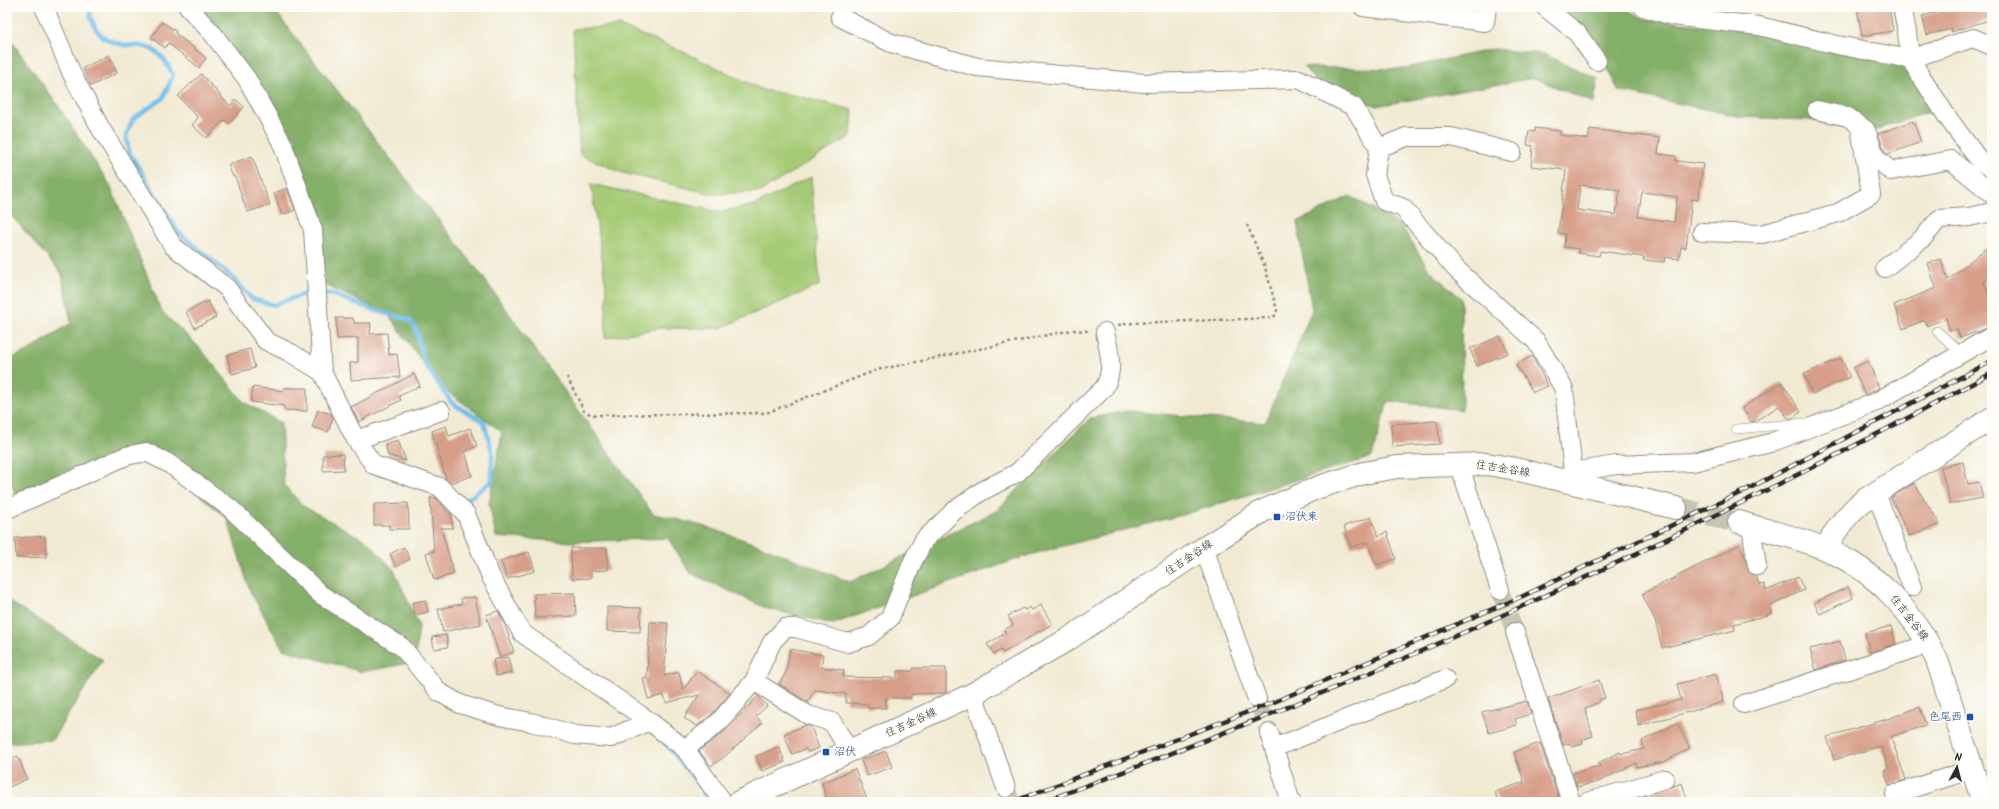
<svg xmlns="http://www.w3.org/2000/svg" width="1999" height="809" font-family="Kalam,'Klee One',sans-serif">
  <rect width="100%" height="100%" fill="#fdfcf7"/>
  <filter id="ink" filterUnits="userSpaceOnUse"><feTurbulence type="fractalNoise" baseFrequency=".025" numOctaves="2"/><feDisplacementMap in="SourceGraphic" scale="8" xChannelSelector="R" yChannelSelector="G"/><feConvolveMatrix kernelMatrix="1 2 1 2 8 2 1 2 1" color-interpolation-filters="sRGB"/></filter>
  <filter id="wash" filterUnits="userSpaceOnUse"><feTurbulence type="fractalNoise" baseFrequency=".012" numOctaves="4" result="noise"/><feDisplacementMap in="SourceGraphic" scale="16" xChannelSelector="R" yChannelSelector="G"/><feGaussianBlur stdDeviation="0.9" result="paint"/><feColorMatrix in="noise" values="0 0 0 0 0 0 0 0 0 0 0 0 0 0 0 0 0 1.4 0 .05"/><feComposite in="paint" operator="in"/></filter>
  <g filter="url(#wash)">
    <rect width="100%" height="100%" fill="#f1ead3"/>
    <path fill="#a6cb76" stroke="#687b50" d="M620,26l68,28 75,36 35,6 55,14 -2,26 -91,56 -47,2 -90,-21 -43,-18 -7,-126z
      M811,177l9,108 -100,43h-60l-55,10 2,-45 -16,-109 129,28 35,-7z"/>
    <path fill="#84af67" stroke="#586d49" d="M186,7h86l208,266 173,241c68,13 133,42 197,68l146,-71 94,-93 37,-7 138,12 47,-113 -15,-88 53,-26 51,29 28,45 32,28 1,112 -74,-9 -16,56 -190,58 -153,40 -196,69 -65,-15 -78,-36 -22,-35 -97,4 -75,-5 -7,-34 13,-71 -63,-47 -51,-71 -63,-29 -30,-146z
      M1553,7h69l23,12 115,13 146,33 29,45 -63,21 -63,-11 -67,-3 -123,-26 -30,-54z
      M7,35l52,72 51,78 52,127 37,35 45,55 37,21 3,62 19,21 64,35 27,29 25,56 -4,36 -53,10 -79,-23 -33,-58 -23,-73 -81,-66 -56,20 -75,22 -8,-26v-107l24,-12 40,-26 -9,-49 -55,-63z
      M1494,49l49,5 55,25 -4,24 -60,-25 -158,28 -59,-23 -13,-16 97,2z
      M7,600l96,60 -51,80 -45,3z"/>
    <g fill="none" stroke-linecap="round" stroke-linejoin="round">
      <path stroke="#72bfec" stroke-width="4.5" d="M89,7c3,23 12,34 36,38 7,1 15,0 21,2 14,4 21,16 27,28l-10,23 -30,21 -7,17 3,16 49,80 54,45 20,22 22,6 33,-12h6
        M321,294h11l42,16 36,10 6,9 8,34 28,40 32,19 8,29v30l-24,18
        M667,745l35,44 6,13"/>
    </g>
    <g id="blocks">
      <path fill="#d79e88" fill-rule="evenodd" d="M1857,7h32l4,24 -31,5z
        M1961,7h31v12l-41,13v-3l-24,6 -5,-19z
        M162,22l14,9 -1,2 31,25 -7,10 -31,-25 -3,5 -14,-10z
        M109,55l8,18 -26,13 -8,-18z
        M201,74l29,32 5,-7 9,8 -15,17 -5,-4 -18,18 -14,-13 6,-7 -20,-22z
        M1913,121l8,21 -33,12 -3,-2 -7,-18z
        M1535,128l25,3v4l28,4 2,-10 70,9 -2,16 18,2v5l27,3 -5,36 -6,-1 -6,49 -5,-1 -2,12 -14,-2 -1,5 -21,-2 1,-3 -44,-6 -1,5 -21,-3 1,-4 -15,-2 1,-13 -7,-1 8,-63 -35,-4 2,-20 -6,-1 2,-14 6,1zM1580,185l40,5 -4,25 -39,-5zM1642,192l35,5 -3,25 -36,-5z
        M252,156l18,49 -23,7 -12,-36 -2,1 -5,-12z
        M287,188l8,22 -13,5 -8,-22z
        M1992,243v32l-8,7 8,23v21l-32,12 -3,-9 -7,2 -4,-13 -19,8 -2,-6 -22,9 -9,-24 42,-17 -8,-25 13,-4 7,21z
        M208,301l8,16 -21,11 -9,-16z
        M336,318h17l1,5h17l-1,11 17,-1 2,22 8,-1 3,23 -49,3 -1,-17 8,-1v-24l-21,1z
        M1500,336l8,17 -31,13 -7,-17z
        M250,349l5,19 -23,6 -5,-19z
        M1532,356l16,30 -15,6 -17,-27z
        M1841,358l9,19 -38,17 -8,-20z
        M1868,361l11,27 -14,7 -12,-27z
        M414,374l6,12 -21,10 2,4 -42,22 -8,-15z
        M1782,382l19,30 -8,6h-5l-9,-12 -24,15 -4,1 -9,-14z
        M253,387l31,4v-3h23v23l-23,-1v-4l-33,-4z
        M318,410l13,4 2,4 -5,14 -16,-5z
        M1437,421l3,23 -48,3 -1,-23z
        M446,426l3,10 21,-8 7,18 -12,5 7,25 -22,7 -4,-4 -14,-48z
        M398,440l8,21 -18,-6 -3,-11z
        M343,454l1,16 -21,1v-16z
        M1963,462l5,22 11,-2 4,16 -33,6 -9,-37z
        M1914,483l26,41 -31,12 -18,-38z
        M430,498h6l9,10 1,2 5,4 2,14h-12l13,46 -20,6 -8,-27 8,-2z
        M408,503l1,26h-20v-4h-15v-21z
        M1371,517l7,19 9,-4 9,27 -20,6 -8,-23 -17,5 -7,-21z
        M45,536l1,21 -30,1 -1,-20z
        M1739,545l6,12 4,15 6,4 5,9 4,-1 2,7 32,-14 6,13 -34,16 2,8 -38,10 1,6 -73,18 -7,-28 -13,-26z
        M404,547l6,12 -14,8 -6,-13z
        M571,548h36l1,22 -17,1v7l-19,1z
        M529,552l6,19 -28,8 -6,-18z
        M1848,587l5,11 -33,16 -6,-11z
        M575,593l1,23 -41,2 -1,-24z
        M475,597l6,27 -38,8 -5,-23 24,-5 -1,-6z
        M425,600l3,12 -13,3 -3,-12z
        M1041,605l11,19 -49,29 -2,-3 -7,4 -7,-10 19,-11 -2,-3 9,-5 -5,-9 15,-8 2,2 5,-3 2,3z
        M607,607l34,1 -1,24 -33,-1z
        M498,611l6,11 10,30 -14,5 -14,-42z
        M650,622l18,1 -4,53 15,-4 4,18 14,-19 33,22 -19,22 -14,11 -13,-8 15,-23 -33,8 -2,-8 -16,4 -5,-21 4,-1z
        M1891,626l5,18 -26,8 -5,-19z
        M446,635l2,12 -14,2 -2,-12z
        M1840,641l5,19 -29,10 -6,-21z
        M790,649l33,6 -2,12 23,3 -1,7 54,1v-7h16v-3h33v25l-35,1v4h-25v10h-19v-4l-21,-1v-9l-31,-4 -8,12 -28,-18 7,-11z
        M508,657l4,16 -16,3 -3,-16z
        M1716,674l8,28 -85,24 -4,-16 46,-10 -4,-16z
        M1599,680l6,18 -6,2 1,2 -15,6 8,28 -11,4 1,4 -12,3 -1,-4 -7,2 -15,-46z
        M758,696l9,10 -11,10 6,7 -38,34 -13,9 -12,-15 26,-20z
        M1527,701l4,13 -16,5 2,6 -28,8 -7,-21z
        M1920,707l6,18 -35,12 15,43 -17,5 -5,-15 4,-2 -7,-22 -47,14 -7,-23 63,-19z
        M1677,723l13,25 -26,14 -27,5 -1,-4 -38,19 -21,5 -4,-14 27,-7 -2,-3 22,-11 1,2 23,-5 -2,-8z
        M806,725l5,2 8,21 -11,4 -2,-3 -14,5 -8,-20z
        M1540,743l20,59h-62l-3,-10 29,-10 -10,-30z
        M779,747l6,15 -23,9 -6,-15z
        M886,751l6,16 -25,9 -6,-16z
        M18,756l9,23 -20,9v-28z
        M855,769l13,33h-40l-6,-19z
        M1682,783l6,19h-57v-2z"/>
    </g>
  </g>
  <g filter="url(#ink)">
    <use href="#blocks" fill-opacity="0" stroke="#8e8a7f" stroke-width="1"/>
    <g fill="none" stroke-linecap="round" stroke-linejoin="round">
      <path stroke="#c9c4b1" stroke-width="18" stroke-dasharray="18 9" stroke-linecap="butt" d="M1500,590l15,42
        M1257,699l12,34
        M1006,788l5,14"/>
      <path stroke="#c9c4b1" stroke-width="22" stroke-dasharray="22 11" stroke-linecap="butt" d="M1676,508l63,14"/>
      <defs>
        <path id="lane" d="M1937,331l25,23
          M1736,429l69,-6 1,1"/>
        <path id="street" d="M44,7l28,67 29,55 72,117 54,42 39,53 25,12 31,19 34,68 18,25 66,22 26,27 25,63 31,56 127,88 36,28 38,53
          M188,7l25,27 34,45 35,64 31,87 9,142
          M1363,7l122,15 2,-15
          M1545,7l32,26 20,28
          M1643,7l29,9 87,10 78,19 73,14 63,-21 19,8
          M1902,7l5,25 3,27 38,59 31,42 13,9
          M840,17l51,26 86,24 167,16 155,-4 55,28 25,41
          M1817,110l31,7 18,13 10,28 15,13 60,-11 41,34
          M1512,152l-61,-15h-45l-27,11 -4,27 9,26 19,7 53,61 80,72 28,48 9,83
          M1702,232l60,2 76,-21 33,-19 -11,-67
          M1885,268l38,-30 16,-19 30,-2 23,-5
          M356,440l85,-29
          M1459,464l41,126
          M1571,482l2,-10 43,-7 77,-3 77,-19 106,-41 116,-66
          M1876,493l36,94
          M7,507l3,1 116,-52 20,-4 22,11 62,45 90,86 82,53 37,45 21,12 39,12 32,6 44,13 36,3 38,-17
          M1751,526l6,40
          M1204,548l53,151
          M1515,632l56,170
          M973,694l33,94
          M1744,704l185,-60
          M1269,733l22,69
          M1274,748l171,-69
          M685,749l33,-26 36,-42
          M850,752l-18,-30 -24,-7 -54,-34 18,-39 13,-14h11l52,15 21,-7 21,-18 23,-57 11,-21 30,-29 28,-20 35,-18 87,-85c11,-18 5,-37 1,-56
          M1895,794l78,-25
          M1587,802l78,-23"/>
        <path id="secondary" d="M1739,522c27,9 63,16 88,28 49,21 87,63 110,110l46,142
          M1826,549c9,-20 20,-34 37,-48l129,-83
          M739,802l234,-108 94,-54 137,-92 59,-37 56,-24 45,-14 33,-6 89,-3 25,4 165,40"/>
      </defs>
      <use href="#lane" stroke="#8e8a7f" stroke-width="10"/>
      <use href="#street" stroke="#8e8a7f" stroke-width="20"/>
      <use href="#secondary" stroke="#8e8a7f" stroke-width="24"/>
      <path stroke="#8e8a7f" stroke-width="2.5" stroke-dasharray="3 3" stroke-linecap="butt" d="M1118,325l15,-2 138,-5 5,-3 1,-5 -12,-43 -18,-42
        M567,377l17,34 8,4 174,-2 111,-43 195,-40 17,1"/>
      <use href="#lane" stroke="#fff" stroke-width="9"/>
      <use href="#street" stroke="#fff" stroke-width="18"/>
      <use href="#secondary" stroke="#fff" stroke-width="22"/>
      <defs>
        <path id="rail" d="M1012,802l262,-100 249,-106 223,-106 246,-129
          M1042,802c327,-119 644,-263 950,-429"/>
      </defs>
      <use href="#rail" stroke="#2b2b2b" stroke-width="4.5"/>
      <use href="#rail" stroke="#fdfcf7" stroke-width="3" stroke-dasharray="9" stroke-linecap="butt"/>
    </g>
  </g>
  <g fill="#1a4fb4" stroke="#fdfcf7" stroke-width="1.5">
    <rect x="1273" y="513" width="8" height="8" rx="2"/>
    <rect x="1966" y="713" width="8" height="8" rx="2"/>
    <rect x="822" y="748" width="8" height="8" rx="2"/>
  </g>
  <g text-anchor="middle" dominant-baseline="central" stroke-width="3.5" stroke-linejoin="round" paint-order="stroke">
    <g font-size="11" fill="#2b2b2b" stroke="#fdfcf7">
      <text transform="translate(1503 469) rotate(9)">住吉金谷線</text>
      <text transform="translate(1189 558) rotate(-34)">住吉金谷線</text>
      <text transform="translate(1909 618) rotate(52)">住吉金谷線</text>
      <text transform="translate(911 723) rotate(-25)">住吉金谷線</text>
    </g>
    <g font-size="11" fill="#164399" stroke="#fdfcf7" text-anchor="start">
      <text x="1285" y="517">沼伏東</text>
      <text x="1962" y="717" text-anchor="end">色尾西</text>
      <text x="834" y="752">沼伏</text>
    </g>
  </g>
  <rect width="1999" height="809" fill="none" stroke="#fdfcf7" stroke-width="24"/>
  <g transform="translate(1957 767) rotate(7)" stroke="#fdfcf7" stroke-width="3" paint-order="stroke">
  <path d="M0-3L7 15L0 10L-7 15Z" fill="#2b2b2b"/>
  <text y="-6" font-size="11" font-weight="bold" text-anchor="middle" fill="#2b2b2b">N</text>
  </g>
</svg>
